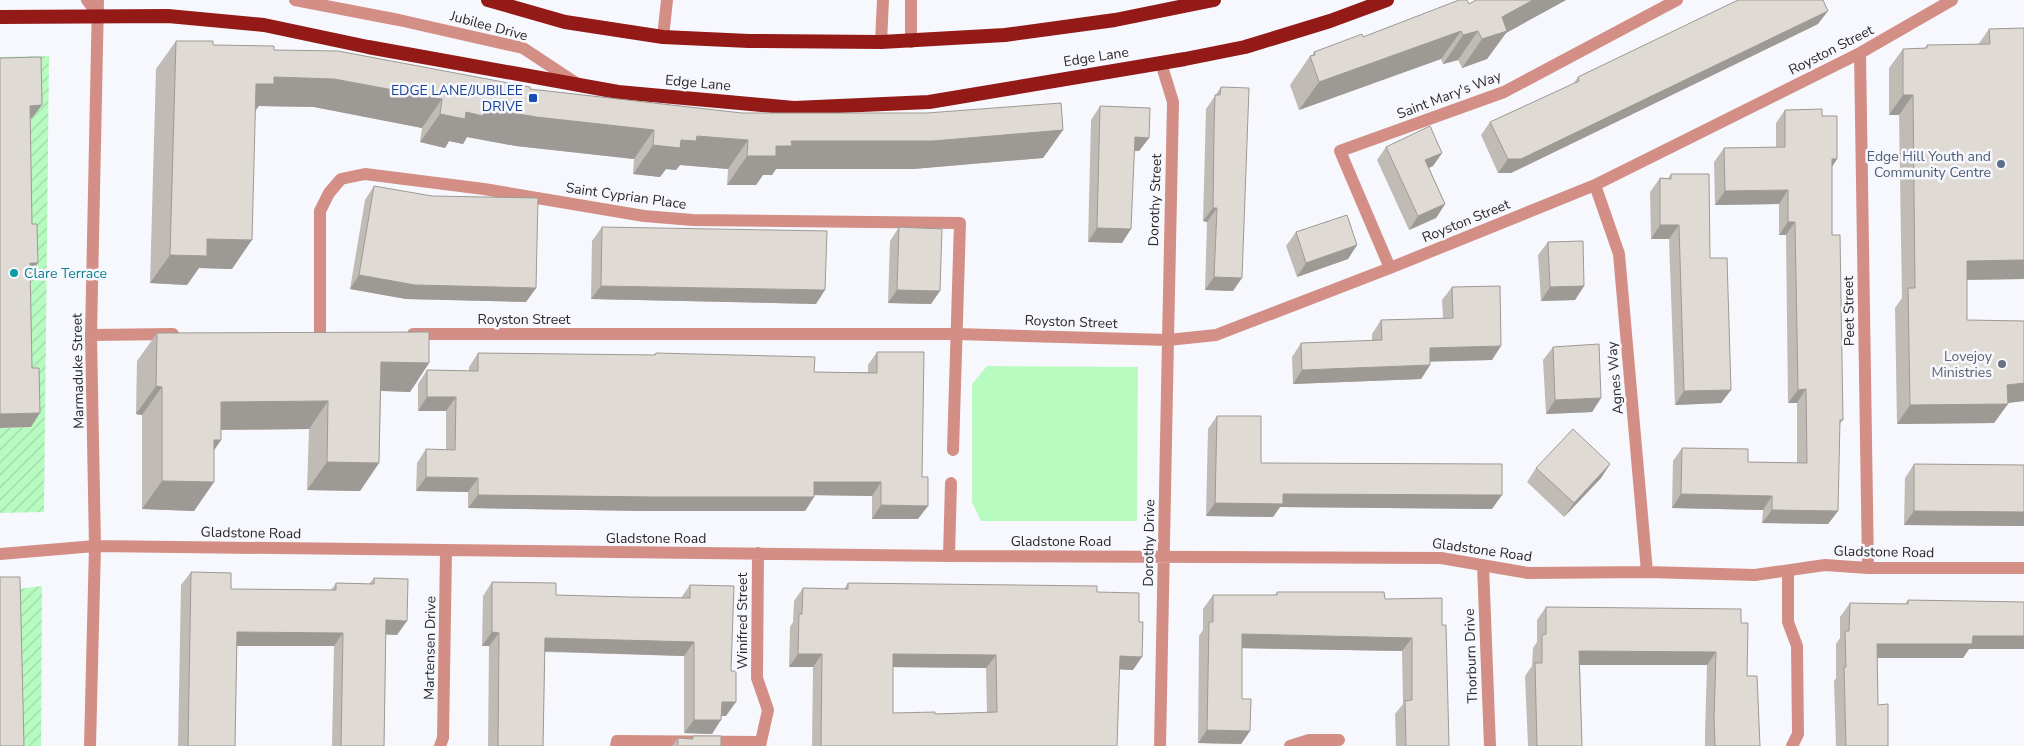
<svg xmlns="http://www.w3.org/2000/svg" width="2024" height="746" font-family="'Nunito Sans',sans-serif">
  <defs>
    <pattern id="garden-furrows" width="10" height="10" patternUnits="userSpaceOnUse" patternTransform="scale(1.25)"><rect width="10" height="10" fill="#b8fbc1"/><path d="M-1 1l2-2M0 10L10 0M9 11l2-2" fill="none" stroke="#9ed7a6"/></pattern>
  </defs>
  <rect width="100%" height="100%" fill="#f7f8fe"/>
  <path fill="#b8fbc1" d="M987,366l151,1 -1,154h-156l-9,-19v-118z"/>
  <path fill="url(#garden-furrows)" d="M49,56l-5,456 -44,1v-85l30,-1 -9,-308 11,-1 -32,-47v-14z
    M42,586l-1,160h-27l-4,-156z"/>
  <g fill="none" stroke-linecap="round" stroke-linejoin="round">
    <path stroke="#d38f85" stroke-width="12" d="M663,37l4,-37
      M881,42l2,-42
      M911,42v-42
      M616,746l1,-5 143,1
      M1290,746l19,-6h30"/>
    <path stroke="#d38f85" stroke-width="12" d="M1161,63l12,39 -5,238"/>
    <path stroke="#d38f85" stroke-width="12" d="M87,0l11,15
      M295,0l104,20 124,28 56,37
      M1860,53l8,515
      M1595,185l24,69 28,318
      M1390,268l-50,-117 164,-59 173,-92
      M320,334v-123l9,-18 12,-14 24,-5 119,15 160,27 49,4 267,3 -7,227
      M413,334h543l212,6 48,-5 174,-67 205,-83 265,-132 92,-53
      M91,335l82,-1
      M758,553l-1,125 11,32 -8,36
      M0,554l95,-8 854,10 492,2 87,15 119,-1 108,3 70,-10 43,3h156
      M949,556l2,-73
      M1483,565l7,181
      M1788,571v51l9,24 1,88 -6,12
      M90,746l5,-200 -4,-211 7,-335
      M440,746l3,-8 3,-187
      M1160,746l8,-406"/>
    <path stroke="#941a18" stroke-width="14" d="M488,0l77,22 98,15 86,4 132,1 124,-7 110,-15 99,-20
      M0,17l168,-1 96,9 104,22 250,45 176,16 135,-6 256,-43 60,-12 85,-26 57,-21"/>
  </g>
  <path fill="#c1bbb6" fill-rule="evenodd" d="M1476,0h90l-60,33 -19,26 -25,9 -4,-8 -15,4 -2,-5 -142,51 -9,-25 20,-29h2l2,-4 155,-48z
    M1818,24l-307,149h-13l-17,-38 9,-13 83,-38 5,-7z
    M2024,28v251l-57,1v40l57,1v80l-16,2 -14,20 -97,1 -2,-116 7,-10 -3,-183h-10v-47l14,-19 22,-1 2,-3h51l11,-16z
    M176,41l37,4 61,5 256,39 212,24 321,17 -20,28 -130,11h-137l-4,6h-9l-7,10h-29l1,-16 -48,-4 -4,5 -10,-1 -6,8 -27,-3 1,-15 -118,-13 -49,-9 -4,7 -14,-3 -4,7 -25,-6 2,-14 -108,-21 -55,-1 -4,5 -23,158 -33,-1 -12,17 -37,-2 6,-214z
    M1221,87l12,204 -28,-1 2,-68 -4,-1 3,-112z
    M1100,106l49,32 -10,13h-5l-12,92 -34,-1 3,-122z
    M1785,110l37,6 15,43 -5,8v68l11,185 -4,5 -1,86 -10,13 -66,-1 1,-13 -91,-2 1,-47 9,-13 66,14 49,1v-60h-9l-2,-168h-7v-31l-64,1 -1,-43 10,-14 52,-1v-24z
    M1386,147l56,6 -9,13 -4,2 16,36 -9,14 -27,12 -32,-70z
    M1671,174l39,84 21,132 -10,13 -46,2 -6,-166h-18l-1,-47 10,-14 8,1z
    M374,186l162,102 -10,14 -120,-3 -56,-10 15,-89z
    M602,227l214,77 -225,-5 1,-58z
    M899,227l32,77 -43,-1 2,-62z
    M1296,232l61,13 -9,14 -51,18 -11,-31z
    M1548,242l36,44 -9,14 -34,1 -3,-46z
    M1452,287l40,73 -62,1v4l-9,14 -128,5 -1,-27 9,-14 71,-2v-7l9,-14 62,-2 -1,-18z
    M157,333l272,30 -19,29 -29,-1 -2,72 -19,28 -53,-1 2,-61 -88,1v10l-7,10v32l-20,29 -52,-2v-94l-6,-1 1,-53z
    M1553,347l48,51 -9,14 -46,2 -3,-54z
    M877,352l41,167h-46v-23l-58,-1v2l-9,14h-160l-177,-3v-16l-52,-1 1,-28 9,-14 20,1v-39h-28v-27l9,-14 42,1v-4l9,-14 176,2 2,-2 158,19h54v-7z
    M1217,416l44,47 231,46 -212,-2 -7,10 -67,-1 2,-87z
    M1610,464l-9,14 -37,39 -37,-35 9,-14z
    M1914,464l110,1v61l-120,-1 1,-47z
    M191,572l40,17 100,1 5,-7 33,1 5,-6 23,57 -11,-1 -2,112h-52l2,-100h-97l-2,100h-57l3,-161z
    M492,582l64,13 72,2 53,1 9,-13 36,131h-4l-10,18 -28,-1v-77l-139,-4 -2,94h-55l1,-100h-7l1,-50z
    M848,583l249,9 36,78 -14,-1 -2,77h-305l1,-79h-24l1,-40 3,-5 1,-21 9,-13 41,1zM893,667l93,1 1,45 -52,1 -42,-1z
    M1277,592l108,7 57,26 7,121h-53l-1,-32 8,-10 -1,-53 -160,-3v51l8,32 -9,13 -43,-1 1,-107 4,-6v-21l10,-14h62z
    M1908,600l116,2v47h-55l-6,9h-86l1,47 10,41h-52l-2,-65 2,-3v-34l4,-6v-21l10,-14 55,1z
    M1546,607l195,16 6,53 13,70h-55v-13l2,-68h-127l2,81h-54l-3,-70 7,-10 1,-18 4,-6v-22z
    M693,736l28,10h-49l6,-8h14z"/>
  <path fill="#9d9994" d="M1533,0h33l-60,33 -19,26 -25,9 20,-29 20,-22z
    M1828,11l-10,13 -307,149h-13l10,-14z
    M1461,31l-20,28 -142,51 20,-28z
    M1478,31l-20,29 -15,4 20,-29z
    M274,77l60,2 108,20 -20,29 -108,-21 -55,-1 -5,6 2,-28z
    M1903,95h10l-14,20h-10z
    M42,105l-10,13 -12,1 10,-13z
    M484,108l170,22 -20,29 -118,-13 -49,-9 -4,7 -14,-3 -4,7 -25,-6 20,-28 26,-2z
    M1063,130l-20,28 -130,11h-137l-4,6h-9l-7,10h-29l20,-29 44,-15z
    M697,136l51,4 -20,29 -48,-4 -4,5 -10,-1 -6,8 -27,-3 20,-29z
    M1135,137l14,1 -10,13h-14z
    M1442,153l-9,13 -17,8 9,-14z
    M1832,159h5l-9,14z
    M1788,190l-9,14 -64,1 10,-14z
    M1445,204l-9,14 -27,12 9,-14z
    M1213,208h4l-10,14 -4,-1z
    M1788,222h7l-9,13h-7z
    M1660,225h19l-10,14h-18z
    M1097,228l34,1 -9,14 -34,-1z
    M207,239l45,1 -20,29 -33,-1 -12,17 -37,-2 20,-28z
    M1357,245l-9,14 -51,18 9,-14z
    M2024,260v19l-71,1 14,-19z
    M30,263h8l-9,14z
    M359,275l177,13 -10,14 -120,-3 -56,-10z
    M1214,277l28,1 -9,13 -28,-1z
    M601,286l224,4 -9,14 -225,-5z
    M1584,286l-9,14 -34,1 9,-14z
    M897,290l43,1 -9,13 -43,-1z
    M1501,346l-9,14 -72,2 10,-14z
    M381,362l48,1 -19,29 -49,-2z
    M1430,365l-9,14 -128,5 9,-14z
    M2024,383v18l-26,3h10l-14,19 -97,1 13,-19 97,-20z
    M156,386l6,1 -20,28 -6,-1z
    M1806,389l-9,14h-9l10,-13z
    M1731,390l-10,13 -46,2 9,-14z
    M427,397h29l-10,14h-28z
    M1601,398l-9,14 -46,2 9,-14z
    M328,401l-19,28 -107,1 19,-28z
    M40,413l-9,14 -31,1v-14z
    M214,440h7l-19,28z
    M327,462l52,1 -19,28 -53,-1z
    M1610,464l-9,14 -37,39 10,-14z
    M426,477l52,1 -10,14 -52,-1z
    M162,481l52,1 -20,29 -52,-2z
    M814,482h67l-9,14 -67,-1z
    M1283,494l219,1 -10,14 -212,-2 -7,10 -67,-1 9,-13z
    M1681,494l91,2 -9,14 -91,-2z
    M478,495l336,2 -9,14h-160l-177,-3z
    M881,505l47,1 -10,13h-46z
    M1772,510l66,1 -10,13 -66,-1z
    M1914,511l110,1v14l-120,-1z
    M386,620l21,1 -10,14 -20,-1z
    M237,632l106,1 -9,13h-106z
    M492,632l7,1 -10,13h-7z
    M1242,634l170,4 -10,13 -169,-3z
    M1973,636h51v13h-55l-6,9h-95l9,-14z
    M545,638l149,4 -10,14 -148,-5z
    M1579,651l137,1 -9,13h-137z
    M798,654h24l-9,13h-24z
    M893,654l103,1 -10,13 -102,-1z
    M1120,656l22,1 -9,13 -22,-1z
    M722,702h14l-10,14h-13z
    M694,720h27l-9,14 -28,-1z
    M1207,730l43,1 -9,13 -43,-1z"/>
  <path fill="#e0dad4" stroke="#9d9994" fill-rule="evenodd" d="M1459,0h8l2,4 7,-4h57l-31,17 5,14 -25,8 -4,-8 -15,4 -2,-4 -142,51 -9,-26 5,-1 -1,-3 48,-18 1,3z
    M1738,0h85l5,11 -307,148h-13l-18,-37 89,-41 -1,-4z
    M2024,28v232l-57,1v59l57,1v62l-17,2 1,19 -98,1 -2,-117h7l-2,-193h-10v-46l24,-1v-3l63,-1 -1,-15z
    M176,41h37v4l61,1v4l64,1 192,36v2l212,24h185l134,-10 2,27 -130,11h-142l1,5h-16v10h-29l1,-16 -51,-4 -1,5 -15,-1 -1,8 -27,-3 1,-15 -118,-13 -52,-9 -1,8 -17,-4 -1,7 -25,-5 2,-15 -108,-20 -60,-2v7h-18l-4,156 -45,-1v17l-37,-1z
    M41,57l1,48 -12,1 2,118h5l1,39h-8l2,105h7l1,45 -40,1v-356z
    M1221,87l28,1 -7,190 -28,-1 3,-69h-4l1,-79 1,-34h5z
    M1100,106l50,2 -1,30 -14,-1 -4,92 -34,-1z
    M1822,109v7h15v43h-5v76h8l3,185h-3l-2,91 -66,-1v-14l-91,-2 1,-46 66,1v13l59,1 -1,-74 -8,1 -3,-168h-7v-32l-63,1 -1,-43 61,-1v-37z
    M1430,126l12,27 -17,7 20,44 -27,12 -32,-69z
    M1671,174h38l1,84h17l4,132 -47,1 -5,-166h-19v-47l11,1z
    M374,186l58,10 106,2 -2,90 -121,-3 -56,-10z
    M1347,215l10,30 -51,18 -10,-31z
    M602,227l225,4 -2,59 -224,-4z
    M899,227l43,2 -2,62 -43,-1z
    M1583,241l1,45 -34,1 -2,-45z
    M1500,286l1,60 -71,2v17l-128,5 -1,-27 81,-3 -1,-20 72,-2 -1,-31z
    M429,332v31l-48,-1 -2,101 -52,-1 1,-61 -107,1v38h-7v42l-52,-1v-94l-6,-1 1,-53z
    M1599,344l2,54 -46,2 -2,-53z
    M877,352h47l-2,125h6v29l-47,-1v-23h-67v15h-159l-177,-2v-17l-52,-1v-28l29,1 1,-53h-29v-27l51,1v-18l177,2 1,-2 159,4 -1,15 63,1z
    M1217,416h44v47l241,1v31l-219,-1v10l-68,-1z
    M1573,429l37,35 -36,39 -38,-35z
    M1914,464l110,1v47l-110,-1z
    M191,572l40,1v16l105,1v-7l38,1v-6l34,1 -1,42 -21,-1 -2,126h-43l2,-113 -106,-1 -2,114h-47z
    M0,577h20l4,169h-24z
    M492,582l64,1v12l72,2 62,1v-13l44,1 -3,85h5v31h-14l-1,18h-27v-78l-149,-4 -2,108h-45l1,-113 -7,-1z
    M848,583l249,3v6l42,1v29h4l-1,35 -22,-1 -3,90h-296l1,-92h-24l1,-40h3l1,-26 45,1zM893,654l103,1 1,57 -62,2v-2l-42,1z
    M1277,592h107l1,7 57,-1v27h4l3,121h-43l-1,-45 7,-1v-62l-170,-4v65h9l-1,32 -43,-1 2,-108h4v-27h64z
    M1908,600l116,2v34h-51l-1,8h-95l1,61 10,-1v42h-42l-2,-79h2l-1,-36h4l1,-28 58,1z
    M1546,607l195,2v14h7l-1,53h10l3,70h-45l-1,-27 2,-67 -137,-1 3,95h-45l-2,-83h7v-28l4,-1z
    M693,736h28v10h-43v-8l15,1z"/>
  <rect fill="#1a4fb4" stroke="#f7f8fe" stroke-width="2" x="528" y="93" width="10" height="10" rx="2.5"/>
  <circle fill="#5c6f8a" stroke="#f7f8fe" stroke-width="2" cx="2001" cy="164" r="5"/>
  <circle fill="#0f9aa8" stroke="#f7f8fe" stroke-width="2" cx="14" cy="273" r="5"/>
  <circle fill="#6b7280" stroke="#f7f8fe" stroke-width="2" cx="2002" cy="364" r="5"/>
  <g text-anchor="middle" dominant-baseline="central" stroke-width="5" stroke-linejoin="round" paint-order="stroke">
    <g font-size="14" fill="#29292c" stroke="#f7f8fe">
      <text transform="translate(489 26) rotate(15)">Jubilee Drive</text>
      <text transform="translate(1831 50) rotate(-27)">Royston Street</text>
      <text transform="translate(1096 57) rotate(-9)">Edge Lane</text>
      <text transform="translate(698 83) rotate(5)">Edge Lane</text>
      <text transform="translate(1449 95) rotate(-21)">Saint Mary's Way</text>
      <text transform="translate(626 196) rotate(8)">Saint Cyprian Place</text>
      <text transform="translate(1155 200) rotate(-88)">Dorothy Street</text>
      <text transform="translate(1466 221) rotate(-22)">Royston Street</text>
      <text transform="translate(1849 311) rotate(-91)">Peet Street</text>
      <text x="524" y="319">Royston Street</text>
      <text transform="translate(1071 322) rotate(2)">Royston Street</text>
      <text transform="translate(78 371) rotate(-91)">Marmaduke Street</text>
      <text transform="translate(1615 378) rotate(-95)">Agnes Way</text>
      <text transform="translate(251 533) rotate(1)">Gladstone Road</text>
      <text x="656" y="538">Gladstone Road</text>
      <text x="1061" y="541">Gladstone Road</text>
      <text transform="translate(1149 543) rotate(-89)">Dorothy Drive</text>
      <text transform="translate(1482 550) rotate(8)">Gladstone Road</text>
      <text transform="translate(1884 552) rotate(1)">Gladstone Road</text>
      <text transform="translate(742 621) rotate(-90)">Winifred Street</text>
      <text transform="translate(430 648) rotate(-89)">Martensen Drive</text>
      <text transform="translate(1471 656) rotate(-92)">Thorburn Drive</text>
    </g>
    <g font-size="14" fill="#164399" stroke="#f7f8fe" text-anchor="end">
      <text x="523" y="90">EDGE LANE/JUBILEE<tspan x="523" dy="16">DRIVE</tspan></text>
    </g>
    <g font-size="14" fill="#4e5e75" stroke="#f7f8fe" text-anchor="end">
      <text x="1991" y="156">Edge Hill Youth and<tspan x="1991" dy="16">Community Centre</tspan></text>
    </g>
    <g font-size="14" fill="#0d838f" stroke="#f7f8fe" text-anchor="start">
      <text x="24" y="273">Clare Terrace</text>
    </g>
    <g font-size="14" fill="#5b616d" stroke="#f7f8fe" text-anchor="end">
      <text x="1992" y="356">Lovejoy<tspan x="1992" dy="16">Ministries</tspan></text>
    </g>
  </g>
</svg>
